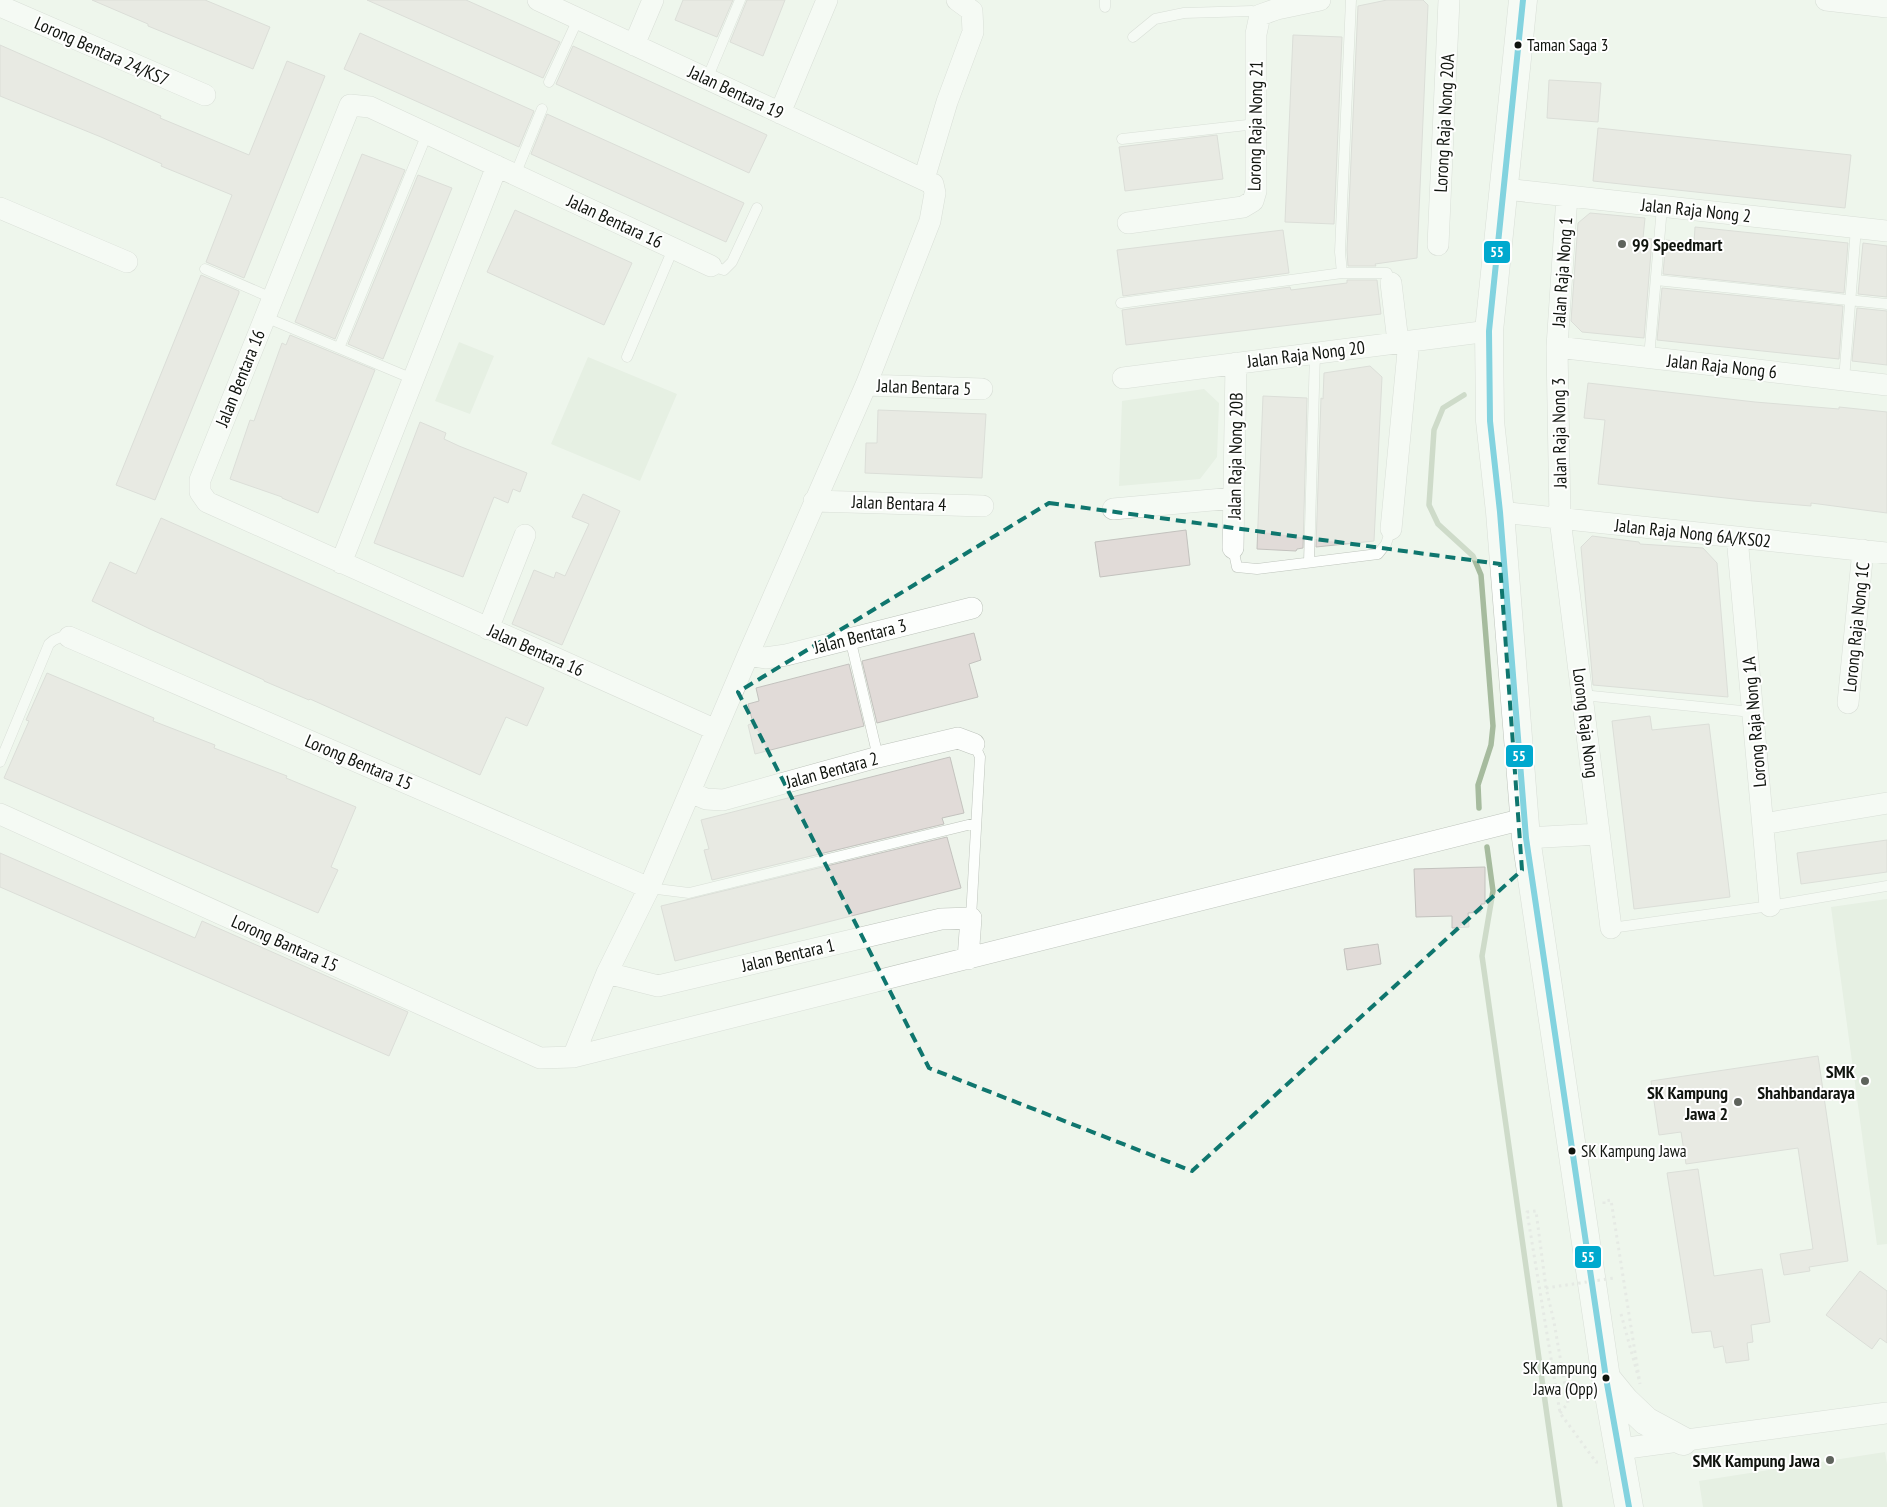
<svg xmlns="http://www.w3.org/2000/svg" width="1887" height="1507" font-family="'PT Sans Narrow',sans-serif">
  <rect width="100%" height="100%" fill="#eef5ec"/>
  <path fill="#dbe8d7" d="M459,342l35,14 -24,58 -35,-13z
    M588,357l89,37 -37,87 -89,-37z
    M1204,389l15,14 -2,54 -17,22 -81,7 3,-85z
    M1887,899v345l-10,1 -46,-338z
    M1885,1452l2,12v43h-184l-4,-26z"/>
  <g fill="none" stroke-linecap="round" stroke-linejoin="round">
    <path stroke="#a6bb9e" stroke-width="5.5" d="M1464,395l-21,13 -9,22 -5,75 9,19 35,32 8,19 12,151 -2,19 -13,40 1,23
      M1487,847l6,44 -11,65 78,551"/>
  </g>
  <path fill="#e1dbd8" stroke="#c3c2be" d="M92,0h113l65,27 -17,42 -105,-43v-2z
    M367,0h99l94,42 -17,36z
    M683,0h50l-16,37 -42,-17z
    M747,0h38l-22,56 -33,-14z
    M1387,0h36l5,5 -11,253 -42,6 1,2h-28l-1,-16 11,-244z
    M360,33l174,78 -15,36 -175,-78z
    M1293,35l49,2 -8,187 -49,-2z
    M0,45l161,71 -1,2 89,37 38,-94 38,15 -81,202 -38,-16 26,-67 -71,-29 1,-2 -61,-27 -101,-41z
    M573,46l194,89 -18,38 -193,-89z
    M1549,80l52,3 -3,39 -51,-4z
    M547,114l197,89 -18,39 -195,-88z
    M1598,128l253,27 -6,53 -252,-27z
    M1217,135l6,44 -98,12 -6,-44z
    M362,154l43,16 -70,169 -40,-17z
    M418,175l34,13 -69,171 -35,-15z
    M515,210l117,53 -28,62 -117,-53z
    M1590,213l55,5 -2,20 9,1 -8,99 -62,-6 -11,-11 7,-98z
    M1695,227l153,16 -4,50 -181,-19 3,-34 28,3z
    M1283,230l6,43 -166,23 -6,-46z
    M1863,243l24,3v51l-29,-3z
    M201,275l38,16v2l-84,207 -39,-15z
    M1347,280h30l4,34 -255,31 -4,-35 168,-23 1,3 56,-7z
    M1662,288l181,18 -4,53 -182,-19z
    M1857,308l30,3v54l-35,-4z
    M290,335l85,35 -57,143 -36,-15v-1l-52,-18 20,-59 4,1 28,-78 4,2z
    M1370,366l12,11 -8,164 -58,6 5,-149 2,1 1,-26z
    M1588,383l167,19 84,7v-2l48,5v101l-76,-10v3l-58,-5 -155,-17 7,-64 -21,-2z
    M1263,396l44,2 -4,150 -6,1 -1,2 -39,-2z
    M878,410l108,4 -4,64 -117,-5 1,-30h11z
    M420,422l26,11 -2,6 15,7 68,27 -7,19 -7,-3 -5,14 -14,-6 -31,80 -89,-34z
    M583,494l37,17 -58,134 -50,-21 22,-54 20,8 2,-6 9,4 24,-52 -17,-7z
    M161,518l383,170 -17,38 -21,-9 -26,58 -170,-76 -1,1 -45,-19v-1l-114,-51 -58,-28 18,-39 26,12z
    M1186,530l4,35 -90,12 -5,-35z
    M1592,536l47,6 1,2 63,4 14,15 11,134 -135,-12 -12,-138z
    M974,633l7,27 -12,4 9,33 -101,26 -15,-62z
    M849,664l15,62 -109,28 -7,-29 5,-2 -5,-19 11,-3 -3,-13z
    M47,673l107,45 -1,3 62,24 -1,3 73,28 -1,2 70,29 -25,60 7,3 -20,43 -314,-135 25,-57 -3,-1z
    M1650,716l2,14 57,-6 21,173 -96,12 -22,-188z
    M950,757l14,56 -22,5 2,6 -232,56 -8,-30 5,-1 -8,-29z
    M947,837l14,51 -286,73 -14,-55z
    M1887,840v32l-86,12 -4,-31z
    M0,853l195,85 7,-17 206,91 -19,44 -389,-169z
    M1485,867v37h-4v8l-13,1 1,14 -17,1v-12l-36,1 -2,-48z
    M1378,944l3,20 -34,6 -3,-21z
    M1818,1056l30,205 -39,6 1,4 -26,4 -4,-21 33,-5 -15,-101 -112,16 -5,-32 -22,3 -8,-54z
    M1698,1169l16,107 48,-7 8,53 -19,3 2,17 -6,1 2,17 -23,3 -3,-17 -9,2 -3,-17 -19,2 -25,-160z
    M1860,1271l27,20v52l-7,-5 -8,11 -46,-34z"/>
  <g fill="none" stroke-linecap="round" stroke-linejoin="round">
    <defs>
      <path id="service" d="M1105,0v7
        M1133,37l22,-18 29,-6 68,-2 8,4
        M707,79l33,-79
        M549,82l29,-63
        M1122,139l134,-15
        M515,175l27,-66
        M711,266l13,4 8,-8 25,-54
        M205,269l67,29
        M1342,273l-2,-21 11,-252
        M1656,280l231,24
        M1121,303l221,-30h45l4,10
        M265,317l148,62
        M339,348l88,-214
        M627,357l46,-108
        M1649,358l13,-151
        M1844,380l12,-152
        M1233,548l4,19 20,2 121,-15 8,-10 5,-15
        M1309,562l6,-209
        M850,638l28,119
        M1582,695l170,17
        M0,762l49,-118c6,-6 11,-7 20,-7
        M649,888l40,5 287,-70
        M971,918l9,-161 -6,-13
        M1611,928l159,-22 117,-20"/>
      <path id="minor" d="M538,0l395,184 2,9 -5,28 -64,164 -118,270 -99,233 -42,85 -34,84
        M1826,0l61,7
        M0,6l205,89
        M634,45l19,-45
        M780,113l47,-113
        M924,179l23,-77 26,-70 -1,-21 -15,-11
        M1505,189l382,42
        M1567,196l-10,151 3,172 51,409
        M0,208l127,54
        M1128,223l115,-16 10,-6 3,-10v-157l4,-19 17,-6 43,-9
        M1438,245l11,-245
        M711,266l-341,-159 -20,-2 -150,375v12l7,10 509,228
        M1391,283l7,59
        M1557,347l330,38
        M1123,378l366,-47
        M866,385l116,4
        M814,501l169,5
        M1113,509l121,-11
        M1500,512l387,41
        M1391,529l18,-188
        M1737,537l33,369
        M1233,548l3,-185
        M341,563l156,-397
        M488,629l37,-94
        M69,637l580,251
        M748,655l17,3 21,-3 186,-47
        M1848,703l15,-153
        M690,792l16,7 17,1 155,-43 80,-19 16,6
        M0,814l540,244 33,-1 951,-238
        M1763,824l124,-21
        M1526,838l73,-4
        M607,973l51,13 283,-67 30,-1 -3,41
        M1620,1449l267,-36"/>
      <path id="secondary" d="M1523,0l-34,331 1,90 10,91 26,326 80,540 23,129
        M1607,1379l18,22 21,20 37,20"/>
    </defs>
    <use href="#service" stroke="#bec4bc" stroke-width="11"/>
    <use href="#minor" stroke="#bec4bc" stroke-width="22"/>
    <use href="#secondary" stroke="#bec4bc" stroke-width="29"/>
    <path stroke="#dadcd9" stroke-width="3" stroke-dasharray="2.5 4" stroke-linecap="butt" d="M1604,1204v-3l7,-1 29,184
      M1621,1314l19,69
      M1560,1413l8,-10 -14,-81 -8,-34 -10,-77 -9,1 33,201 36,49h2"/>
    <use href="#service" stroke="#fcfefc" stroke-width="10"/>
    <use href="#minor" stroke="#fcfefc" stroke-width="21"/>
    <use href="#secondary" stroke="#fcfefc" stroke-width="28"/>
    <path stroke="#dadcd9" stroke-width="3" stroke-dasharray="2.5 4" stroke-linecap="butt" d="M1546,1288l68,-10"/>
    <defs>
      <path id="bus-1" d="M1523,0l-34,331 1,90 10,91 26,326 80,540 23,129"/>
    </defs>
    <use href="#bus-1" stroke="#fff" stroke-width="10"/>
    <use href="#bus-1" stroke="#00a9ce" stroke-width="6"/>
  </g>
  <path d="M0 0H1887V1507H0ZM1049,503l451,61 22,306 -330,301 -263,-103 -191,-376z" fill="#eef5ec" fill-opacity=".55" fill-rule="evenodd"/>
  <path fill="none" stroke="#0f766e" stroke-width="4" stroke-dasharray="10 6" stroke-linejoin="round" d="M1049,503l451,61 22,306 -330,301 -263,-103 -191,-376z"/>
  <g fill="#10140e" stroke="#fff" stroke-width="2">
    <circle cx="1518" cy="45" r="4.5"/>
    <circle cx="1572" cy="1151" r="4.5"/>
    <circle cx="1606" cy="1378" r="4.5"/>
  </g>
  <g fill="#5e635c" stroke="#fff" stroke-width="2">
    <circle cx="1622" cy="244" r="5"/>
    <circle cx="1865" cy="1081" r="5"/>
    <circle cx="1738" cy="1102" r="5"/>
    <circle cx="1830" cy="1460" r="5"/>
  </g>
  <g text-anchor="middle" dominant-baseline="central" stroke-width="4" stroke-linejoin="round" paint-order="stroke">
    <g font-size="17" fill="#10140e" stroke="#fff" text-anchor="start">
      <text x="1527" y="45">Taman Saga 3</text>
      <text x="1581" y="1151">SK Kampung Jawa</text>
      <text x="1597" y="1368" text-anchor="end">SK Kampung<tspan x="1597" dy="21">Jawa (Opp)</tspan></text>
    </g>
    <g font-size="18" fill="#10140e" stroke="#fff">
      <text transform="translate(102 51) rotate(24)">Lorong Bentara 24/KS7</text>
      <text transform="translate(736 92) rotate(25)">Jalan Bentara 19</text>
      <text transform="translate(1444 123) rotate(-87)">Lorong Raja Nong 20A</text>
      <text transform="translate(1255 126) rotate(-89)">Lorong Raja Nong 21</text>
      <text transform="translate(1696 210) rotate(6)">Jalan Raja Nong 2</text>
      <text transform="translate(615 221) rotate(25)">Jalan Bentara 16</text>
      <text transform="translate(1562 272) rotate(-86)">Jalan Raja Nong 1</text>
      <text transform="translate(1306 354) rotate(-7)">Jalan Raja Nong 20</text>
      <text transform="translate(1722 366) rotate(6)">Jalan Raja Nong 6</text>
      <text transform="translate(240 378) rotate(-68)">Jalan Bentara 16</text>
      <text transform="translate(924 387) rotate(2)">Jalan Bentara 5</text>
      <text transform="translate(1559 433) rotate(-91)">Jalan Raja Nong 3</text>
      <text transform="translate(1235 456) rotate(-89)">Jalan Raja Nong 20B</text>
      <text transform="translate(899 503) rotate(2)">Jalan Bentara 4</text>
      <text transform="translate(1693 533) rotate(6)">Jalan Raja Nong 6A/KS02</text>
      <text transform="translate(1856 627) rotate(-84)">Lorong Raja Nong 1C</text>
      <text transform="translate(860 636) rotate(-14)">Jalan Bentara 3</text>
      <text transform="translate(536 650) rotate(24)">Jalan Bentara 16</text>
      <text transform="translate(1754 722) rotate(-95)">Lorong Raja Nong 1A</text>
      <text transform="translate(1586 723) rotate(83)">Lorong Raja Nong</text>
      <text transform="translate(359 762) rotate(23)">Lorong Bentara 15</text>
      <text transform="translate(832 770) rotate(-15)">Jalan Bentara 2</text>
      <text transform="translate(285 943) rotate(24)">Lorong Bantara 15</text>
      <text transform="translate(788 955) rotate(-13)">Jalan Bentara 1</text>
    </g>
    <g font-size="18" font-weight="bold" fill="#10140e" stroke="#fff" text-anchor="end">
      <text x="1632" y="244" text-anchor="start">99 Speedmart</text>
      <text x="1855" y="1071">SMK<tspan x="1855" dy="21">Shahbandaraya</tspan></text>
      <text x="1728" y="1092">SK Kampung<tspan x="1728" dy="21">Jawa 2</tspan></text>
      <text x="1820" y="1460">SMK Kampung Jawa</text>
    </g>
  </g>
  <g stroke="#fff" stroke-width="2">
    <rect x="1483" y="240" width="28" height="24" rx="5" fill="#00a9ce"/>
    <rect x="1505" y="744" width="29" height="24" rx="5" fill="#00a9ce"/>
    <rect x="1574" y="1245" width="28" height="24" rx="5" fill="#00a9ce"/>
  </g>
  <g font-size="14" text-anchor="middle" font-weight="bold" fill="#fff">
    <text x="1497" y="257">55</text>
    <text x="1519" y="761">55</text>
    <text x="1588" y="1262">55</text>
  </g>
</svg>
